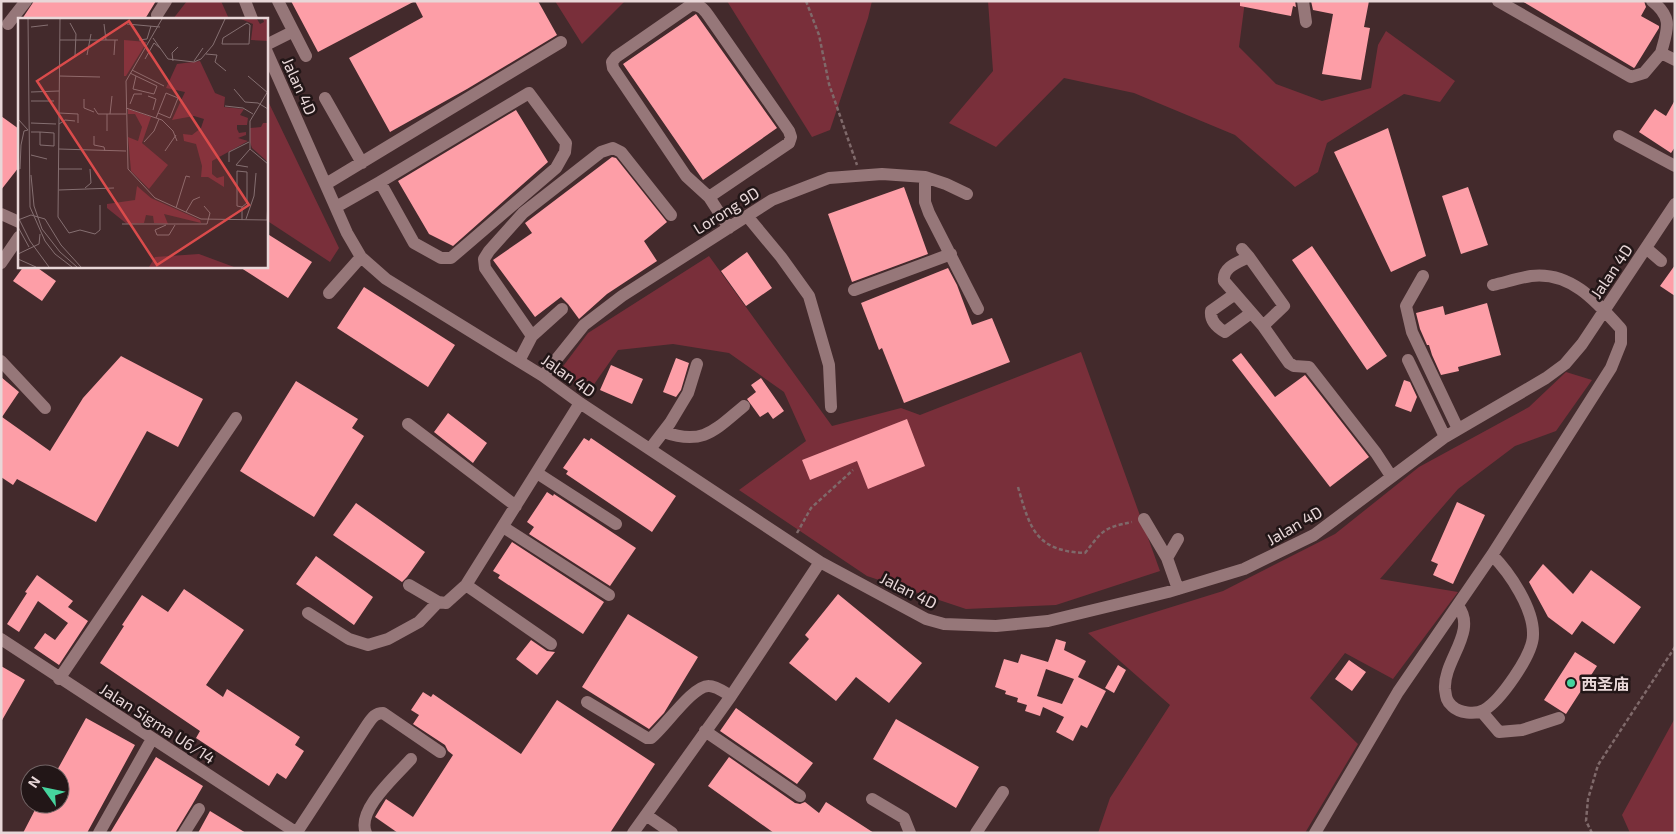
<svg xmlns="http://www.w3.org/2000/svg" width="1676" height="834" font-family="'Exo 2','Noto Sans SC',sans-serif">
  <rect width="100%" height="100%" fill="#432a2c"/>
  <path fill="#792f3a" d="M187,1h34l8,18h-56z
    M555,1h70l-43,43z
    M727,1h145l-4,17 -38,112 -18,7z
    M988,1h257l-6,46 37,37 46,17 49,-13 7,-43 8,-14 69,50 -15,21 -36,-8 -77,49 -9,29 -23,15 -60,-52 -101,-42 -70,-15 -68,69 -47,-24 44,-52z
    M266,97l73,151 -9,14 -64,-42z
    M709,256l123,170 69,-18 19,7 161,-63 79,219 -104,34 -90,4 -99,-33 -128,-86 67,-49 -22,-49 -55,-39 -56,-9 -55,6 -30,43 -30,-20 30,-40z
    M1566,372l26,8 -36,51 -41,15 -57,43 -78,90 78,13 -65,87 -48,-26 -35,45 48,46 -53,89h-207l12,-35 60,-93 -82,-72 135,-42 112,-57 84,-67 110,-60z
    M1675,718v115h-45l-8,-18z"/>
  <path fill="#fd9ea7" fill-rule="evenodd" d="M34,1h122l-11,18h-123z
    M291,1h247l19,34 -90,54 -77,43 -41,-74 74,-41 -8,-16 -97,51z
    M1240,1h55l1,6 -3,-1 -2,10 -51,-10z
    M1311,1h58l-5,26 6,1 -9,52 -39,-6 11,-60 -20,-4z
    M1522,1h122l2,6 -5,9 18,10v2l-24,39 -1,1z
    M696,14l81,114 -74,52 -80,-116z
    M1675,100v47l-4,6 -32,-21 16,-23 11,7z
    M516,110l32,52 -95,84 -24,-12 -31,-53z
    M1,116l18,13v38l-18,23z
    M1388,128l38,128 -35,16 -57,-120z
    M612,157l4,1 51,64 -23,19 13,20 -50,33 -28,25 -11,-15 -7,-7 -26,20 -42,-57 39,-27 -7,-10z
    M904,187l24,67 -76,28 -24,-68z
    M1468,187l20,58 -27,9 -19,-58z
    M266,233l46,29 -24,36 -50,-32h28z
    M1312,246l75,110 -20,14 -75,-110z
    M747,252l25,36 -26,18 -25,-35z
    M1675,265v31l-15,-10z
    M24,266h11l21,15 -14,20 -29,-20z
    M948,268l9,17 15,40 20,-7 18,44 -106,41 -22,-55 -3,2 -18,-47z
    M364,287l91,58 -27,42 -91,-59z
    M1487,303l14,52 -43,12 1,4 -18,4 -9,-20 -3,-10h-2l-7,-16 -4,-16 27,-7 2,9z
    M1241,353l34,44 30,-22 64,82 -39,30 -98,-127z
    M121,356l82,43 -25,48 -31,-16 -51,91 -79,-43 -4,6 -12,-8v-100l18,15 -17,25 48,34 33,-53z
    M676,358l13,5 -8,27 -5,7 -13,-5z
    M611,365l32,14 -11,25 -32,-14z
    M761,378l23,33 -11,8 -5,-7 -8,5 -13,-18 9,-7 -5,-7z
    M1404,380l6,2 7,15 -6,15 -16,-6z
    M296,381l62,38 -6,9 12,8 -50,81 -74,-46z
    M448,413l39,30 -14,20 -39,-31z
    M907,419l18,47 -57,23 -11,-28 -47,19 -8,-20z
    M584,438l5,3 2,-3 85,58 -24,36 -86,-58 2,-3 -5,-3z
    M547,492l6,4 1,-2 82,54 -26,38 -81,-52 5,-7 -7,-5z
    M1457,502l28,13 -32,69 -20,-9 5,-11 -7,-3z
    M356,503l69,49 -18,25 -5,5 -69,-47z
    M512,542l92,60 -21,32 -85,-56 2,-3 -7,-4z
    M316,556l57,41 -19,28 -58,-41z
    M1543,564l30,30 18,-24 50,37 -27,37 -32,-23 -10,14 -24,-18 -19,-35z
    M37,575l36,26 -5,6 20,14 -29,44 -25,-17 11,-15 10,7 13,-17 -30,-22 -19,31 -12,-8 20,-31 -2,-1z
    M184,589l60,41 -38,55 17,12 4,-8 73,48 -5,8 9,6 -18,28 -9,-6 -8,13 -73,-48 4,-7 -100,-68 24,-37 -2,-1 20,-30 26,17z
    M838,594l84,69 -33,40 -33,-26 -20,24 -47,-38 20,-24 -4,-4z
    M628,614l70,43 -34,56 -15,16 -67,-42z
    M1056,639l10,3 -2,8 22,11 -8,16 28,14 -19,37 -6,-3 -8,16 -17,-9 8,-15 -21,-10 -3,9 -15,-5 2,-6 -10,-3 1,-4 -13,-4 1,-3 -11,-4 9,-28 14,4 3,-9 27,8zM1046,669l28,10 -12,25 -25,-8z
    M531,640l16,11 8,1 -18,23 -21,-16z
    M1575,652l22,14 -31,48 -22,-14z
    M1349,660l17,12 -14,19 -17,-12z
    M1118,665l8,5 -12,23 -9,-5z
    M1,666l24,14 -24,42z
    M423,692l8,5 2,-3 88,60 36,-54 98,64 -45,69h-212l-23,-16 11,-18 27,18 40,-62 -5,-4 -3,-6 -32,-21 6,-9 -8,-5z
    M736,708l77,55 -16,21 -77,-53z
    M86,718l49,27 -48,88h-64l15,-29h22v-30h-5z
    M896,719l83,48 -23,41 -83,-49z
    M156,757l47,29 -11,19 -17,28h-65z
    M729,757l66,46 5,1 5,-2 14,11 7,-11 48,31h-100l-66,-47z
    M210,811l36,22h-48z"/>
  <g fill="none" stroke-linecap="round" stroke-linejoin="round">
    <path stroke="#7f696a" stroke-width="2.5" stroke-dasharray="4 2.5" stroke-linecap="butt" d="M806,1l13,34 10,49 28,81
      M1018,487c12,42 18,64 67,66 18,-23 18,-25 47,-31
      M797,533l14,-25 42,-38
      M1592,833l-6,-12 2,-22 10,-34 77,-118"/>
    <path stroke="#967779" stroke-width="12" d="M245,1l7,18
      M278,1l28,55
      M1303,1l3,21
      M1498,1l133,76 13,-4 17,-20
      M1652,1c22,17 15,29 9,52l14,7
      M157,15l9,-14
      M8,24l18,-23
      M266,45l26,-13
      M266,50l81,183 14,24 25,22 157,97 37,27 240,159 106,57 18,5 52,2 52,-5 120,-29 76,-23 70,-34 131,-98 101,-59 19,-14 17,-20 93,-140
      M325,98l37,65
      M1619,136l56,30
      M925,177v25l4,11 49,96
      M326,184l235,-142
      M709,197l80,-54 2,-6 -2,-6 -81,-116c-5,-7 -8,-10 -17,-10l-75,52 -4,5 1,6 73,108 23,21 20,31
      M336,207l44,-25 34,61 27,15h10l105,-90 9,-16 1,-9 -37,-50 -149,89
      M1,214l18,8
      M747,216l34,41 28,39 20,69 2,42
      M1646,248l15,13
      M1242,249l7,8 35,49 -21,20
      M1249,257c-10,5 -27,10 -25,24l39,45 26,37 5,3 15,1 67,86 15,23
      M1,263l18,-26
      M1423,276l-17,30 6,26 46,97
      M854,290l97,-36
      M329,293l32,-36
      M1235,294l-24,17c-1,10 5,16 14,21l26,-19
      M532,336l-47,-68 -1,-9 5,-8 34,-38 78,-61 12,-4 8,4 50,63
      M1408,360l37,77
      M1,361l44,47
      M519,361l13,-25 30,-27
      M543,376l41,-51 38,-29 150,-96 57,-22 53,-4 43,3 21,7 21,10
      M408,424l108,82
      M664,432c39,14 51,-2 80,-26
      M650,449l20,-26 18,-30 9,-29
      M537,473l79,51
      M1144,519l23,39 11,31
      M503,527l106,68
      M1167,558l11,-19
      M409,585l29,17 8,1 20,-18 114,-182
      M466,585l85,59
      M1458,606c20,25 -15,55 -13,83 1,7 1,12 7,17 7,7 23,9 32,4 16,-9 49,-55 49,-75 1,-26 -23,-62 -41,-80
      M308,613l41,26 19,6 20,-6 31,-17 19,-20
      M1,639l296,194
      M59,679l177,-261
      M587,702l60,36h4c14,-11 42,-53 58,-52 7,0 15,6 22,10
      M1482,712l17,20 23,-2 37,-12
      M705,731l95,65
      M872,799l32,19 6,15
      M646,815l26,18
      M297,832l70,-107c5,-7 8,-12 16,-12l57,39
      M99,833l53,-94
      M184,833l15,-24
      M366,833c-10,-23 31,-58 45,-74
      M633,833l98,-137 89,-134
      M976,833l27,-41
      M1315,833l83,-141 94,-137 119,-187 10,-25v-14c-24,-27 -50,-58 -90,-53 -12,2 -25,6 -38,9"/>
  </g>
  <circle fill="#46d49e" stroke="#221617" stroke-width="2" cx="1571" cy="683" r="5"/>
  <g text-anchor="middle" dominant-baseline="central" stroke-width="5" stroke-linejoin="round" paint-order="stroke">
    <g font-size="16" fill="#e8d7d8" stroke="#221617">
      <text transform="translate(300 86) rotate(66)">Jalan 4D</text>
      <text transform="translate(726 210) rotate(-32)">Lorong 9D</text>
      <text transform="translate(1611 271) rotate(-56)">Jalan 4D</text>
      <text transform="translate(569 375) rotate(35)">Jalan 4D</text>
      <text transform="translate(1294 525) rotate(-30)">Jalan 4D</text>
      <text transform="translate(909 590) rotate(27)">Jalan 4D</text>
      <text transform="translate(158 723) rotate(33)">Jalan Sigma U6/14</text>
    </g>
    <g font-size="16" font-weight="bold" fill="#e8d7d8" stroke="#221617" text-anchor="start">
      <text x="1581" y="683">西圣庙</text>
    </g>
  </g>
  <g transform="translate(18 18)">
    <rect width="250" height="250" fill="#432a2c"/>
    <path d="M223,1h16l3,5 4,-2 -1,-3h5v22l-17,-1 2,-16zM106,22l23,2 -21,34h-2zM182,43l15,32 10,4 -1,10 20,2 -4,6 8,3 -1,7h-10v4l2,4 7,-1v3l-8,3 10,3 -36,20v13l5,4 7,-2v11l-16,-10h-7l1,-11 -6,-22 -12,-3 -1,-7 9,1 9,-7 3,-9 -10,-3 -22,4 13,-28 -19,-4 11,-24zM110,91l23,8 -9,26 26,22 -19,24 -18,-18 -3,-34 10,4 4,-14 -7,-13h-7zM245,105h5v39l-16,-14 -2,-6v-14l11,-1zM119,168l14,12 49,22 1,3 -37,-9 4,10 -14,-1 -1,-7 -7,-1 -2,8 -17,1 -20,-16v-4l28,-4zM181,236l35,13h-85l6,-10z" fill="#792f3a"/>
    <path fill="none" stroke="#856f71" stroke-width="1" d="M10,1l2,188 15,34 10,13 17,13M42,1l-2,198 11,16 11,-3 15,4 5,-4v-25M144,1l-36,62 2,88 27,29 46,21 67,1M52,5l6,11 -1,22M229,5l3,2 -1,19h-27l1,-6zM86,6l2,16M109,6l33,3M13,9l17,-2M135,20l15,21 26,3 7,-3 12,-14 12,-26M42,22h58M121,22l8,-1 4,-13M188,36l11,1 -2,7 11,9M69,37l4,-21M96,37l1,-15M127,41l9,-16 6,5M155,43l-1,-8 6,-6M176,43l9,-13M114,52l32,16M112,55l6,3 -3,13 21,5 3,-8 -21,-10M41,58l41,1M230,58l20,17M216,71l11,13 13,1 10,6M13,74l28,-1M130,78l8,3 -3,11M66,81v9l10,4M13,83h23M112,86l4,-10h8M207,88l18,2 10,6M76,90l4,6h28M108,90l36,12 11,11 4,10M41,95l19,1v9M89,96v17M92,96l2,-18M138,100l10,-25 12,5 -8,20 -12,-5M0,101l10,11 -4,1 -3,14 -1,24M13,105l25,1M41,106l6,-4 10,1M13,114h9v13l14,1v-13l-14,-1M76,118v9l10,2 1,4M126,124l10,-11 5,-12M41,131l67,2M232,131v-28l18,-30M232,131l18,15M147,133l11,-16M13,137l16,4M211,144v-10l20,-10M230,149l-12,-2 14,-16M41,151h23M13,157l3,31 8,23 18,23 17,15M67,170l6,-5 -1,-14M41,172l55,-2M224,189l-5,-1v-35l10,1v31l-5,4v13M158,190l10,-32 4,1M168,194l7,-12 7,-3M0,199l12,24 19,26M228,201l8,-23 2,-23M0,202l13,-5 14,4 16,26 20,22M249,202l1,-19M104,206h85l3,-11 -6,-7M148,207l-11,5 2,5h12l6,-10M0,209l11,20M0,236l21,-10 1,-10M0,241l18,8"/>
    <path fill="#da4b4b" fill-opacity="0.15" stroke="#da4b4b" stroke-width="2.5" d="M111,3l120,184 -92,60 -120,-184z"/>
    <rect width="250" height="250" fill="none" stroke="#e8d7d8" stroke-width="2.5"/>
  </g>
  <rect width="1676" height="834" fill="none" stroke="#e8d7d8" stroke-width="5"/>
  <g transform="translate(45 789) rotate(303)"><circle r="24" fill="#221617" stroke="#716364"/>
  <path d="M0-4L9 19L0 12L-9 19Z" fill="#46d49e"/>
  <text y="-8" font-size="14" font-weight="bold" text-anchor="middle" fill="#e8d7d8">N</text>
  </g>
</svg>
